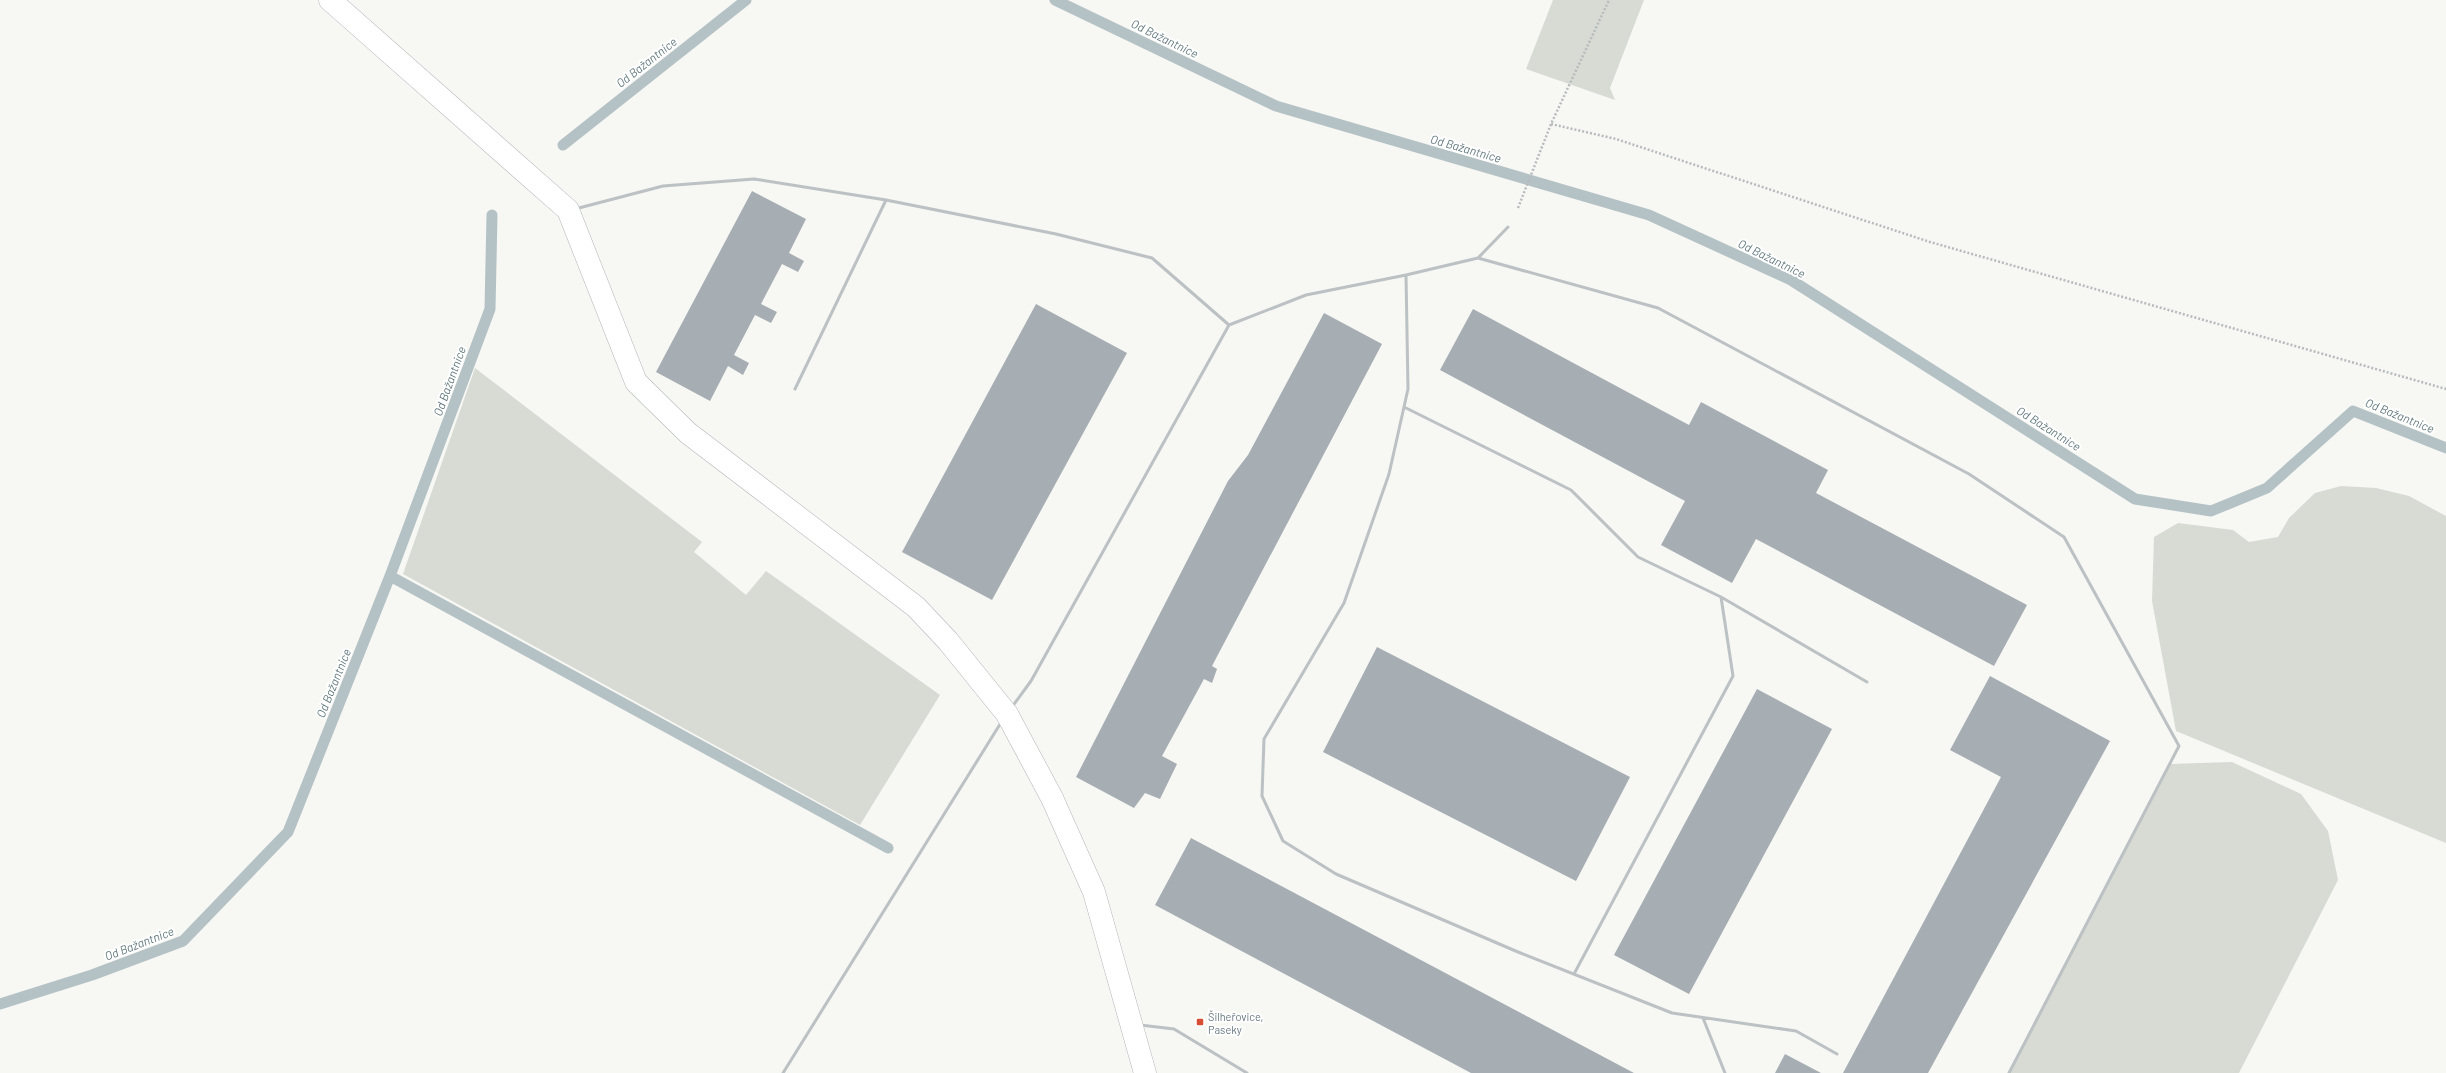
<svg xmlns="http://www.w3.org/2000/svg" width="2446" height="1073" font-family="Barlow,sans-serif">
  <rect width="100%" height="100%" fill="#f7f7f4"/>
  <path fill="#d7dbd4" d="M1553,0h91l-34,88 5,12 -89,-31z
    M475,368l227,174 -8,10 52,43 20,-24 174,124 -80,130 -457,-251z
    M2341,486l35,2 33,8 37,20v327l-270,-112 -24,-130 2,-64 24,-14 55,7 16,12 29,-5 11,-19 26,-25z
    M2232,762l69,32 27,37 10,49 -99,193h-230l161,-309z"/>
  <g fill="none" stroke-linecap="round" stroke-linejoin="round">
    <path stroke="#b5c2c5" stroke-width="11" d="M1055,0l221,106 373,109 142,65 344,219 76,12 56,-23 86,-77 93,37
      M563,145l183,-145
      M390,576l498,272
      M0,1004l92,-29 91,-34 105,-109 102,-256 100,-267 2,-94"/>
  </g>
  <path fill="#a6aeb3" d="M752,191l54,28 -17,34 15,8 -6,11 -16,-8 -21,40 16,8 -6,11 -16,-8 -21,40 15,8 -6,12 -15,-9 -18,35 -54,-29z
    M1036,304l91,49 -135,247 -90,-48z
    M1473,309l216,116 12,-23 127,68 -12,23 211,112 -33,61 -238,-127 -24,44 -71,-38 24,-44 -245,-131z
    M1324,313l58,31 -170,322 5,3 -5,14 -8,-4 -42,77 15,8 -17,35 -15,-6 -11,15 -58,-31 152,-296 20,-26z
    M1377,647l253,130 -54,104 -253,-129z
    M1990,676l120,65 -182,332h-85l158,-296 -51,-27z
    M1757,689l75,40 -143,265 -75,-39z
    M1191,838l443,235h-163l-316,-168z
    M1785,1054l36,19h-46z"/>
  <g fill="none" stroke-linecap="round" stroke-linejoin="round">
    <defs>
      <path id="secondary" d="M330,0l238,210 68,172 52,51 228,174 32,34 59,73 45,84 42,94 51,181"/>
    </defs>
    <use href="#secondary" stroke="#b1b7bb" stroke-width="23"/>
    <path stroke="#b7bbbd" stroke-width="2.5" stroke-dasharray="2 2" stroke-linecap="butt" d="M1551,124l65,15 314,103 516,147
      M1518,208l33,-84 58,-124"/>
    <path stroke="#bcc1c4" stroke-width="3" d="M575,209l88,-23 91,-7 132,21
      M1478,258l180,50 311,166 95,63 115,209 -170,327
      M1406,275l2,114 -19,85 -45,129 -80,136 -2,57 21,45 53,33 182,78 154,61 124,18 41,23
      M795,389l91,-189 170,34 96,24 77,67
      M1404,407l167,83 67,67 83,40 146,85
      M1012,707l19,-26 198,-356 77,-30 100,-20 72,-17 30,-31
      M1574,974l159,-298 -12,-79
      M1703,1018l22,55
      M1140,1025l34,4 73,44
      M783,1073l219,-352"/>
    <use href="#secondary" stroke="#fff" stroke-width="22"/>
  </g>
  <rect fill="#d74e34" stroke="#fff" stroke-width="1.5" x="1196" y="1018" width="8" height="8" rx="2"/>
  <g text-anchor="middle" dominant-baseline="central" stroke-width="4" stroke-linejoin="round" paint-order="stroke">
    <g font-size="11" fill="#687983" stroke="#fff" text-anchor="start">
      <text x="1208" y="1016">Šilheřovice,<tspan x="1208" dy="13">Paseky</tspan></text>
    </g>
    <g font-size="12" font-style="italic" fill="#647a7f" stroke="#fff">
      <text transform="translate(1165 38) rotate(26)">Od Bažantnice</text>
      <text transform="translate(646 62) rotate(-38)">Od Bažantnice</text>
      <text transform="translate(1466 148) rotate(16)">Od Bažantnice</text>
      <text transform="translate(1772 258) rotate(26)">Od Bažantnice</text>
      <text transform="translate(449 381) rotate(-70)">Od Bažantnice</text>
      <text transform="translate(2400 415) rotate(22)">Od Bažantnice</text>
      <text transform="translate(2049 428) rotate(32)">Od Bažantnice</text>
      <text transform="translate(333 683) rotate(-68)">Od Bažantnice</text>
      <text transform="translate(139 943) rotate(-21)">Od Bažantnice</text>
    </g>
  </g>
</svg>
